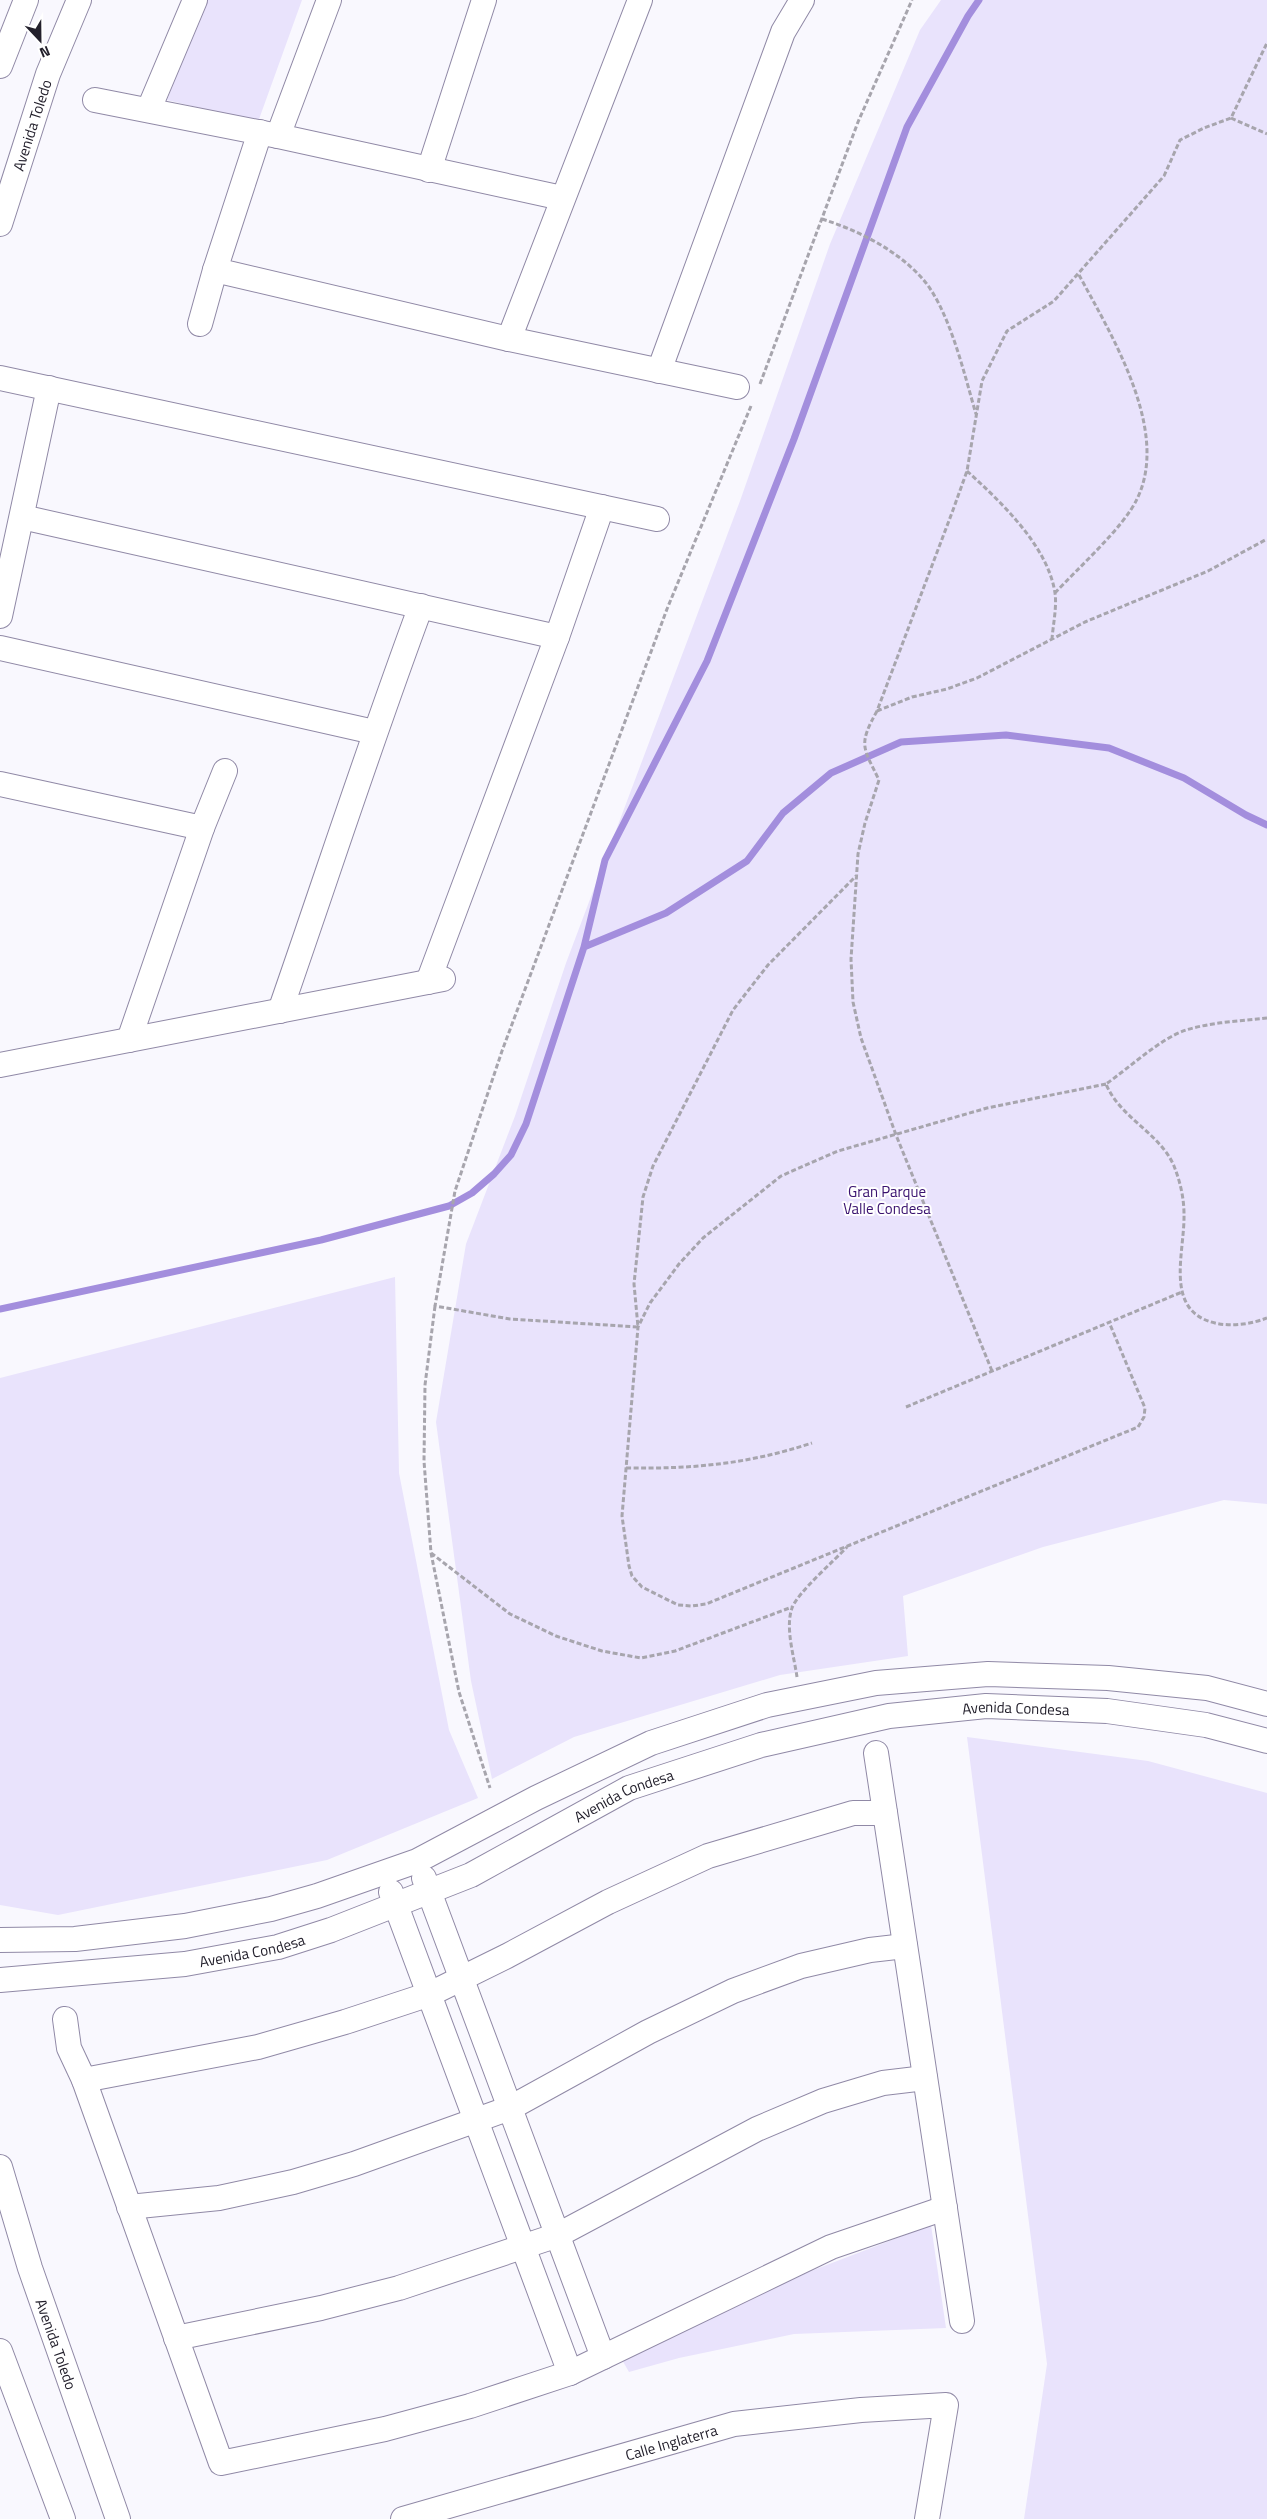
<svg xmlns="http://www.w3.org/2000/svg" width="1267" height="2519" font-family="'Titillium Web',sans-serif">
  <rect width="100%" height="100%" fill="#f9f8fe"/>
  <path fill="#e9e3fc" d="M206,0h96l-44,122 -91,-22z
    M941,0h326v1504l-43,-4 -181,47 -140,49 5,60 -128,19 -206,62 -82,42 -21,-98 -35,-259 30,-178 49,-128 51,-153 174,-462 90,-257 90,-214z
    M395,1277l4,196 50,257 29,68 -151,62 -269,55 -58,-10v-527z
    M967,1737l181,24 119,32v726h-243l23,-155z
    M931,2225l15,103 -152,6 -115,24 -50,14 -8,-14 190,-87z"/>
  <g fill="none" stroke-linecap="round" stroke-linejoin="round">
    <path stroke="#a38edd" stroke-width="7" d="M584,947l21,-87 102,-199 87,-222 113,-312 61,-111 11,-16
      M0,1309l321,-69 128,-34 23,-13 22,-19 17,-19 15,-31 58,-177 82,-34 81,-52 36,-48 48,-40 70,-31 105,-7 103,13 75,30 62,37 21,10"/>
    <defs>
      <g id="minor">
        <path d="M0,66l26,-66"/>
        <path d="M95,100l183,36 284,62"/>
        <path d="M149,109l46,-109"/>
        <path d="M260,132l-45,138 294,69 228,48"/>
        <path d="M278,136l51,-136"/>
        <path d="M429,170l55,-170"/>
        <path id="s1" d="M0,224l48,-150 31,-74"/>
        <path d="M200,324l15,-54"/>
        <path d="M509,339l131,-339"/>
        <path d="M659,371l124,-339 19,-32"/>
        <path d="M0,378l657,141"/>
        <path d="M22,517l535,120"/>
        <path d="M0,616l49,-228"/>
        <path d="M0,648l374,84"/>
        <path d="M0,784l202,44 23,-57"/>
        <path d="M428,982l129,-345 45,-130"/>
        <path d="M280,1011c47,-135 91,-271 141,-405"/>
        <path d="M129,1040l73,-212"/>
        <path d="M0,1065l443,-86"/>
        <path d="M876,1753l86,568"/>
        <path d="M424,1878l179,479"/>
        <path d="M391,1892l179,481"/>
        <path d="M0,1940l75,-1 110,-13 86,-17 46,-13 100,-35 119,-63 115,-55 116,-38 109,-22 112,-9 120,4 99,10 60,16"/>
        <path id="s2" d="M0,1980l185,-16 93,-17 53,-17 140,-55 158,-87 132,-43 128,-29 97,-10 121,5 99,14 61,16"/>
        <path d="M65,2019l4,29 15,32 137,383 164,-34 85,-23 100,-33 261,-126 114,-39"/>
        <path d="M84,2080l174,-33 87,-25 85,-28 77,-38 101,-54 100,-46 145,-43h32"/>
        <path id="s3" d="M0,2167l30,101 88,251"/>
        <path d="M129,2207l90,-9 74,-16 61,-18 156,-56 138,-76 85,-41 68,-25 69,-16 35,-4"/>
        <path d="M176,2338l145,-30 78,-20 159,-53 199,-106 66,-28 60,-18 42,-5"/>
        <path d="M0,2351l63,168"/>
        <path id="s4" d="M403,2519l331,-95 127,-14 85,-5 -19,114"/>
      </g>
    </defs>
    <use href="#minor" stroke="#9089a6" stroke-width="26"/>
    <path stroke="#a7a5ad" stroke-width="3" stroke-dasharray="5 2.5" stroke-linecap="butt" d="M1231,118l36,16
      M822,219c35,11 73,30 98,57 29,30 44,98 56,138
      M760,384l98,-262 54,-122
      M751,406l-84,203 -165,442 -47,140 -20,115 75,13 128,8 -4,-43 9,-87 10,-31 80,-156 35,-45 88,-89
      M967,471c33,30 81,75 88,122 2,14 -2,32 -3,46
      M1055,593c22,-24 69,-66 82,-94 34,-69 -27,-166 -59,-226
      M877,711l35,-14 35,-8 30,-11 108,-56 123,-51 59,-32
      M1267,1018c-26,3 -55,4 -81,12 -25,8 -57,38 -80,54 14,34 54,49 68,82 6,15 10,32 10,48 1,38 -21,97 31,109 17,4 36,1 52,-5
      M1106,1084l-119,24 -149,43 -57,25 -78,62 -24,26 -29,39 -12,24 -16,189 7,50 3,10 10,11 36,18 14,1 14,-2 432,-177 6,-10 1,-9 -36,-86
      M435,1306l-10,79 -1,76 7,92 28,139 31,96
      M992,1371l-96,-236 -35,-97 -8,-36 -2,-43 7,-105 7,-31 14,-43c-16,-33 -21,-35 -2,-69l76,-201 14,-39 15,-90 25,-50 47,-30 110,-125 16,-36 24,-12 27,-10 36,-75
      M906,1407l276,-115
      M626,1468c68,1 122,-4 186,-25
      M431,1553l79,61 46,22 46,15 39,7 34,-7 117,-44
      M797,1677c-3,-21 -12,-49 -5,-69 6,-16 42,-47 55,-61"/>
    <use href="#minor" stroke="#fff" stroke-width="24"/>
  </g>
  <g text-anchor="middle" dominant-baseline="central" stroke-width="4" stroke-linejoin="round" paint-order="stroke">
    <g font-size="15" fill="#23202c" stroke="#fff">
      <text stroke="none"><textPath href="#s1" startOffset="104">Avenida Toledo</textPath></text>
      <text stroke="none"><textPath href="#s2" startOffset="1064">Avenida Condesa</textPath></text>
      <text stroke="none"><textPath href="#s2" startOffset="659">Avenida Condesa</textPath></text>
      <text stroke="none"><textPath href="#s2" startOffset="254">Avenida Condesa</textPath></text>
      <text stroke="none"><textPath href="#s3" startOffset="186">Avenida Toledo</textPath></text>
      <text stroke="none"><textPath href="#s4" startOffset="279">Calle Inglaterra</textPath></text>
    </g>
    <g font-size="15" fill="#39126f" stroke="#fff">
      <text x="887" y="1191">Gran Parque<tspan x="887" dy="17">Valle Condesa</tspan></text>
    </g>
  </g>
  <g transform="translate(40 40) rotate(158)" stroke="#ffffff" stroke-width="4" paint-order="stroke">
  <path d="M0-4L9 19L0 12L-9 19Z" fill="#23202c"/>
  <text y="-8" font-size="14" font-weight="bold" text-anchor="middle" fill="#23202c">N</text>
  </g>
</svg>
